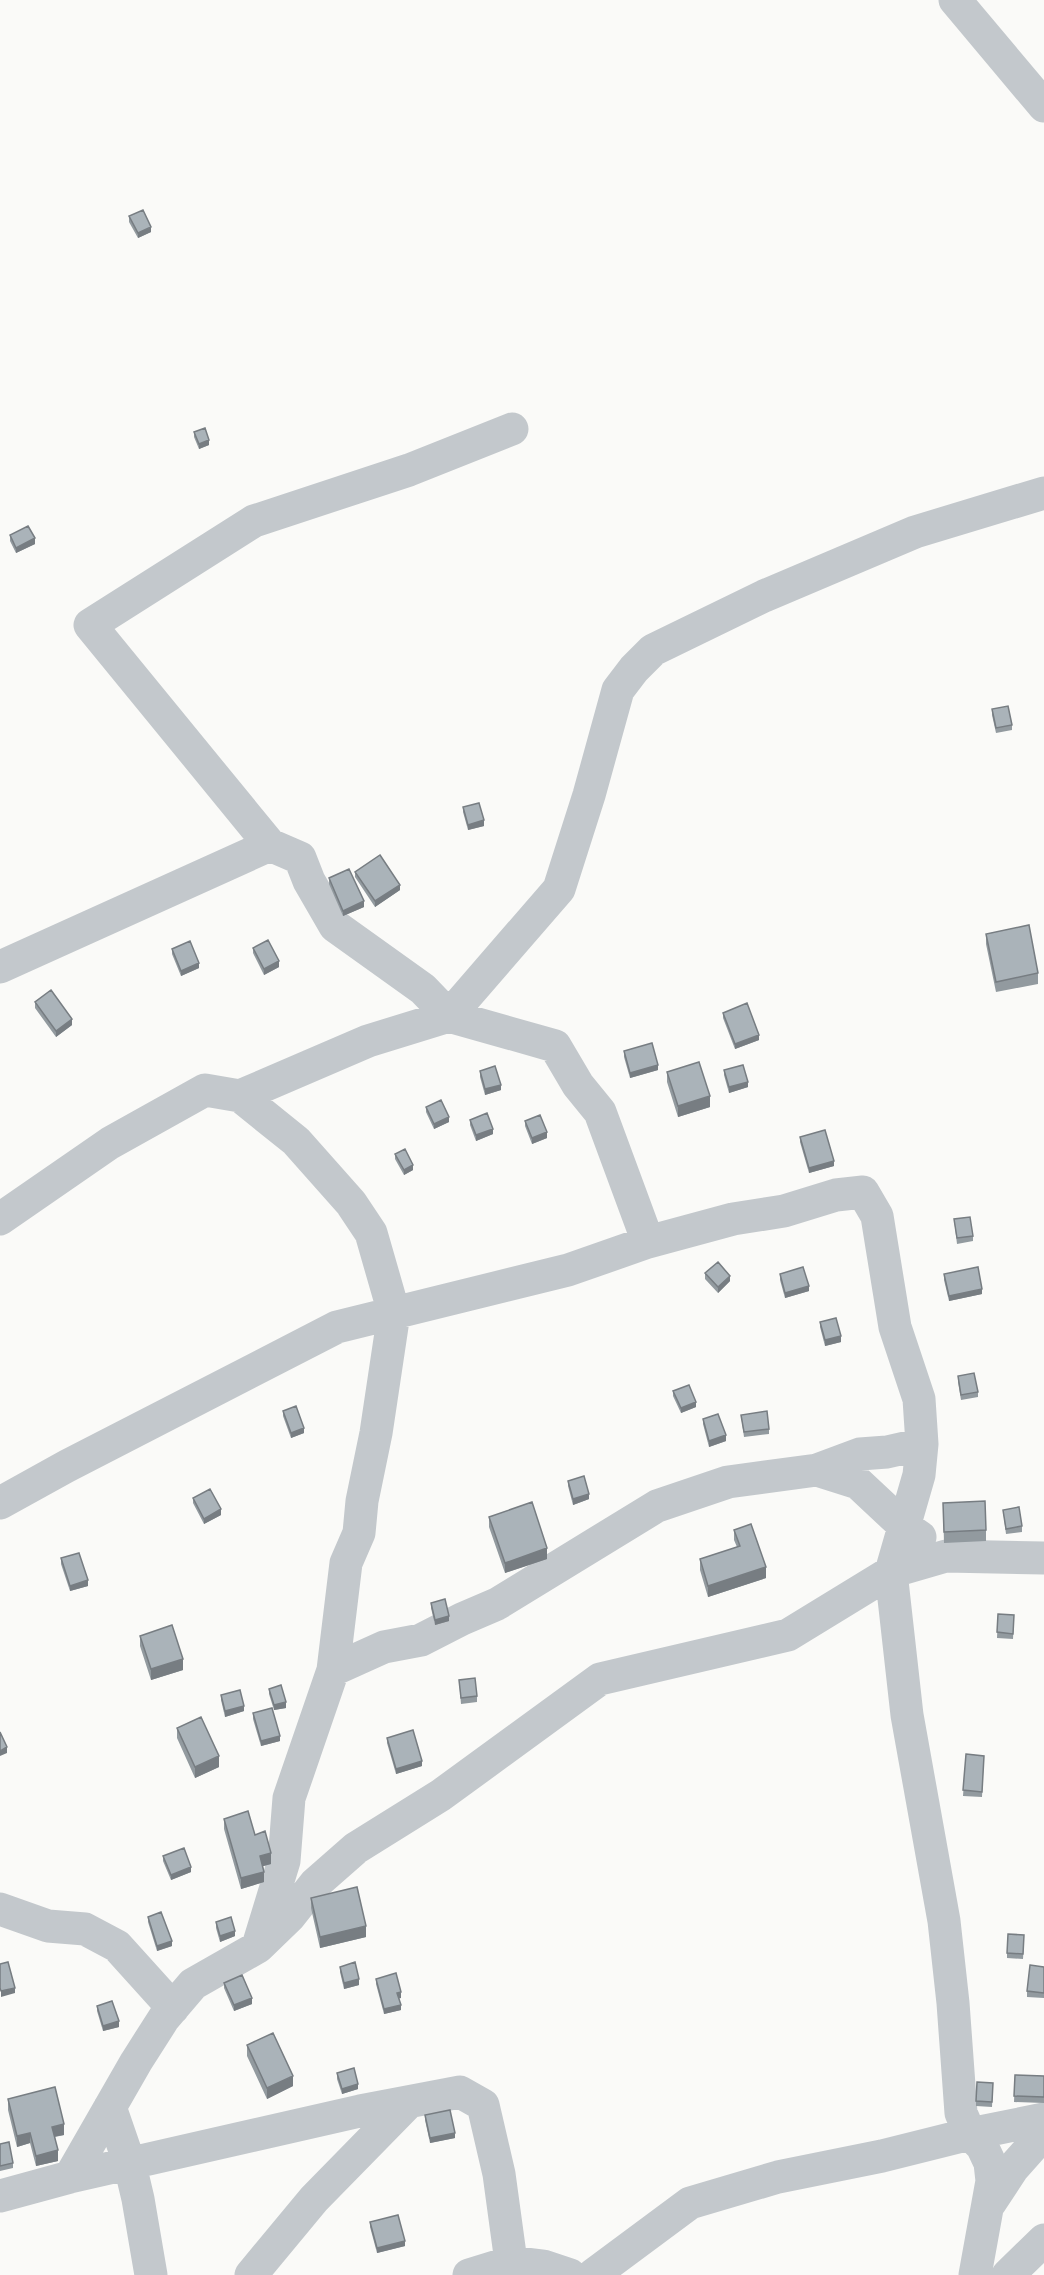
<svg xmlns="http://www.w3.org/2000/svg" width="1044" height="2275" font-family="'PT Sans',sans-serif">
  <rect width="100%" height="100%" fill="#fafaf8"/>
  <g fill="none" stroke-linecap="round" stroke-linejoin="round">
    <path stroke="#c3c8cc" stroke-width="33" d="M955,0l89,106
      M512,429l-103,41 -155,51 -164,104 180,220 30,13 9,23 26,45 88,63 26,27 106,30 23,39 22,27 48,130
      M0,967l270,-122
      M240,1096l56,45 55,62 20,30 23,80 -18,120 -14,68 -3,32 -13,30 -13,107 -44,128 -5,63 -26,85
      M0,1219l110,-76 95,-53 35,6 128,-55 81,-25 110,-127 30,-94 29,-105 16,-21 19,-19 111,-54 151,-64 129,-39
      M817,1470l41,13 46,43 16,11
      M0,1503l67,-37 270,-139 231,-57 80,-28 85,-23 51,-8 52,-16 27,-3 14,24 18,111 24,72 3,45 -3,31 -28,97 16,143 37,206 9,82 8,110 9,21 12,12 8,17 2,18 -17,94
      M333,1670l51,-23 37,-7 41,-21 35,-15 160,-98 71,-24 89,-12 43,-16 27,-2 35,-8
      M0,1909l48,17 37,3 32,17 56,62
      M110,2107l20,58 8,34 13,76
      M70,2177l66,-115 28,-44 29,-34 65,-37 31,-30 26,-33 41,-36 85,-53 159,-116 188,-44 103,-63 55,-16 98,2
      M0,2196l70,-19 290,-66 100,-19 23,13 16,69 12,88
      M990,2203l23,-35 31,-35
      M251,2275l63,-76 95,-97
      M469,2275l42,-13 32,4 27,9
      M593,2275l97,-72 88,-26 104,-21 88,-22 74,-15
      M1008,2275l36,-35"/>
  </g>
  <path fill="#929a9f" d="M129,216l22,16 -13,6 -9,-16z
    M194,432l15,13 -10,4 -5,-12z
    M10,535l25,9 -19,9 -6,-12z
    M992,709l20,16v5l-16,3 -4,-18z
    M463,807l21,19 -16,4 -5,-18z
    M355,872l45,18 -25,17 -20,-30z
    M329,878l35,29 -21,9 -14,-32z
    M986,934l52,39v11l-42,8 -10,-48z
    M253,948l26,19 -15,8 -11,-22z
    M172,949l27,19 -18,8 -9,-22z
    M35,1002l37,23 -16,12 -21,-29z
    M723,1013l36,27 -24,9 -12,-31z
    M624,1051l34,19 -28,8 -6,-21z
    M724,1070l24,17 -19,6 -5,-18z
    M480,1071l21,19 -16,5 -5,-18z
    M667,1072l43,35 -32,10 -11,-35z
    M426,1107l23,15 -15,7 -8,-17z
    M470,1120l23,14 -17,7 -6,-16z
    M525,1121l22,17 -15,6 -7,-18z
    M800,1137l34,29 -25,7 -9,-31z
    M395,1154l18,16 -9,5 -9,-16z
    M954,1219l19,17v5l-16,3z
    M705,1273l25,8 -12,12 -13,-14z
    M780,1274l29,17 -24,7 -5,-18z
    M944,1274l38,20 -33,7 -5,-21z
    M820,1322l21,20 -16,4 -5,-19z
    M958,1376l20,16v5l-17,3 -3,-18z
    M673,1391l23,16 -15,6 -8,-17z
    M283,1411l21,22 -13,5 -8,-22z
    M741,1415l28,14v5l-25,3z
    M703,1419l23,22 -17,6 -6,-23z
    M568,1481l21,18 -16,6 -5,-19z
    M193,1498l28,17 -17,9 -11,-21z
    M943,1503l43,27v11l-42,2z
    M1003,1510l19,16v6l-16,2z
    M489,1517l58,42 -42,14 -16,-46z
    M734,1530l32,48 -58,19 -8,-27v-11l37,-12 -3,-7z
    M61,1558l27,28 -18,5 -9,-27z
    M431,1603l18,18 -14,4 -4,-17z
    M998,1614l16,1 -1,24 -16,-1z
    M140,1636l43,34 -32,10 -11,-34z
    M459,1680l18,16v6l-16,2z
    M269,1689l17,19 -12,2 -5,-16z
    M221,1695l23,16 -19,6 -4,-17z
    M253,1713l27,28 -19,5 -8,-27z
    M177,1728l42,39 -24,11 -18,-40z
    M387,1738l35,28 -26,8 -9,-31z
    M966,1754l18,2 -2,41 -19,-1z
    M224,1819l31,16 16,29 -8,2 1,16 -23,7 -17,-60z
    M163,1856l28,16 -20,8 -8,-19z
    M311,1898l55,39 -46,11 -9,-40z
    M148,1917l24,29 -15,5 -9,-29z
    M216,1922l19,14 -15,6 -4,-14z
    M1024,1940l-1,19 -16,-1v-5z
    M340,1967l19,18 -15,4 -4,-17z
    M1044,1967v31l-17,-1v-6z
    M376,1979l25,19h-2l2,12 -17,4 -8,-30z
    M224,1983l28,21 -18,7 -10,-23z
    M97,2006l22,21 -16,4 -6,-20z
    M247,2045l46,41 -26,13 -20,-43z
    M337,2073l21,16 -16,5 -5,-15z
    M1015,2075l29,1v27l-30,-1z
    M993,2083l-1,24 -16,-1v-5z
    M8,2099l56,36 -9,2 3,24 -22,5 -6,-23 -13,4 -9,-37z
    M425,2115l30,23 -25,5 -5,-23z
    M0,2144l13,19v5l-13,3z
    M370,2222l35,24 -28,7 -7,-26z"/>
  <path fill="#777d82" d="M151,227v5l-13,6v-5z
    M209,440v5l-10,4v-5z
    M35,538v6l-19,9v-5z
    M484,820v6l-16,4v-5z
    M400,885v5l-25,17v-6z
    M364,901v6l-21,9v-5z
    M279,961v6l-15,8v-6z
    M199,963v5l-18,8v-5z
    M72,1019v6l-16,12v-6z
    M759,1035v5l-24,9v-5z
    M658,1065v5l-28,8v-5z
    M748,1082v5l-19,6v-6z
    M501,1085v5l-16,5v-6z
    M710,1096v11l-32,10v-11z
    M449,1117v5l-15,7v-5z
    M493,1129v5l-17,7v-6z
    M547,1132v6l-15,6v-6z
    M834,1161v5l-25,7v-5z
    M413,1165v5l-9,5v-5z
    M730,1276v5l-12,12v-6z
    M809,1286v5l-24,7v-5z
    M982,1289v5l-33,7v-5z
    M841,1336v6l-16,4v-6z
    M696,1402v5l-15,6v-5z
    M304,1428v5l-13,5v-5z
    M726,1435v6l-17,6v-6z
    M589,1494v5l-16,6v-6z
    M221,1509v6l-17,9v-5z
    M547,1548v11l-42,14v-10z
    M766,1567v11l-58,19v-11z
    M88,1580v6l-18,5v-5z
    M449,1616v5l-14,4v-5z
    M183,1659v11l-32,10v-11z
    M286,1702v6l-12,2v-5z
    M244,1706v5l-19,6v-6z
    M280,1736v5l-19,5v-5z
    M7,1747v6l-7,3v-5z
    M219,1756v11l-24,11v-11z
    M422,1761v5l-26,8v-5z
    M271,1853v11l-11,3v-11z
    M191,1867v5l-20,8v-5z
    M264,1872v10l-23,7v-11z
    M366,1926v11l-46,11v-11z
    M235,1931v5l-15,6v-6z
    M172,1941v5l-15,5v-5z
    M359,1979v6l-15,4v-6z
    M15,1988v5l-14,4v-6z
    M401,1992v6l-4,1v-6z
    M252,1998v6l-18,7v-6z
    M401,2005v5l-17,4v-5z
    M119,2021v6l-16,4v-5z
    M293,2076v10l-26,13v-11z
    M358,2084v5l-16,5v-5z
    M64,2124v11l-12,2v-10z
    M30,2133v10l-13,4v-11z
    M455,2133v5l-25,5v-5z
    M58,2150v11l-22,5v-10z
    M405,2241v5l-28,7v-5z"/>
  <path fill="#aab3b9" stroke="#777d82" stroke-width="1.5" d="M143,210l8,17 -13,6 -9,-17z
    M205,428l4,12 -10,4 -5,-12z
    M28,526l7,12 -19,10 -6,-13z
    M1008,706l4,19 -16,3 -4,-19z
    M479,803l5,17 -16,5 -5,-18z
    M380,855l20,30 -25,16 -20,-29z
    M349,869l15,32 -21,10 -14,-33z
    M1029,925l9,48 -42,9 -10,-48z
    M268,940l11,21 -15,8 -11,-21z
    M190,941l9,22 -18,8 -9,-22z
    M51,990l21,29 -16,12 -21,-29z
    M747,1003l12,32 -24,9 -12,-31z
    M652,1043l6,22 -28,8 -6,-22z
    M699,1062l11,34 -32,10 -11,-34z
    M743,1065l5,17 -19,5 -5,-17z
    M495,1066l6,19 -16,4 -5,-18z
    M441,1100l8,17 -15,7 -8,-17z
    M487,1113l6,16 -17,6 -6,-15z
    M540,1115l7,17 -15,6 -7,-17z
    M825,1130l9,31 -25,7 -9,-31z
    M405,1149l8,16 -9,5 -9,-16z
    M970,1217l3,19 -16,2 -3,-19z
    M718,1262l12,14 -12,11 -13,-14z
    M803,1267l6,19 -24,7 -5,-19z
    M978,1267l4,22 -33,7 -5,-22z
    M836,1318l5,18 -16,4 -5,-18z
    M974,1373l4,19 -17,3 -3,-19z
    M689,1385l7,17 -15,6 -8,-17z
    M296,1406l8,22 -13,5 -8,-22z
    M767,1411l2,18 -25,3 -3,-17z
    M718,1414l8,21 -17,6 -6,-22z
    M584,1476l5,18 -16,5 -5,-18z
    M210,1489l11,20 -17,10 -11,-21z
    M985,1501l1,29 -42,2 -1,-29z
    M532,1502l15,46 -42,15 -16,-46z
    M1019,1507l3,19 -16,3 -3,-19z
    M751,1524l15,43 -58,19 -8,-27 40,-13 -6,-16z
    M79,1553l9,27 -18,6 -9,-28z
    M445,1599l4,17 -14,4 -4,-17z
    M998,1614l16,1 -1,19 -16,-2z
    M172,1625l11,34 -32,10 -11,-33z
    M475,1678l2,18 -16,2 -2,-18z
    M281,1685l5,17 -12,3 -5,-16z
    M240,1690l4,16 -19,5 -4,-16z
    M272,1708l8,28 -19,5 -8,-28z
    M201,1717l18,39 -24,11 -18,-39z
    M413,1730l9,31 -26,8 -9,-31z
    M0,1732l7,15 -7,4z
    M966,1754l18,2 -2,36 -19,-2z
    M248,1811l7,24 10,-4 6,22 -11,3 4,16 -23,6 -17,-59z
    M184,1848l7,19 -20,8 -8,-19z
    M357,1887l9,39 -46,11 -9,-39z
    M161,1912l11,29 -15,5 -9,-29z
    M231,1917l4,14 -15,5 -4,-14z
    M1008,1934l16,1 -1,19 -16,-1z
    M8,1962l7,26 -14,3 -1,-3v-24z
    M355,1962l4,17 -15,4 -4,-16z
    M1030,1965l14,2v26l-17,-2z
    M396,1973l5,19 -4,1 4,12 -17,4 -8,-30z
    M242,1975l10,23 -18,7 -10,-22z
    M112,2001l7,20 -16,5 -6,-20z
    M273,2033l20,43 -26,12 -20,-43z
    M354,2068l4,16 -16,5 -5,-16z
    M1015,2075l29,1v21l-30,-1z
    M977,2082l16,1 -1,19 -16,-1z
    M55,2087l9,37 -12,3 6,23 -22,6 -6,-23 -13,3 -9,-37z
    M450,2110l5,23 -25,5 -5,-23z
    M9,2142l4,21 -13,3v-22z
    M398,2215l7,26 -28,7 -7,-26z"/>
</svg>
